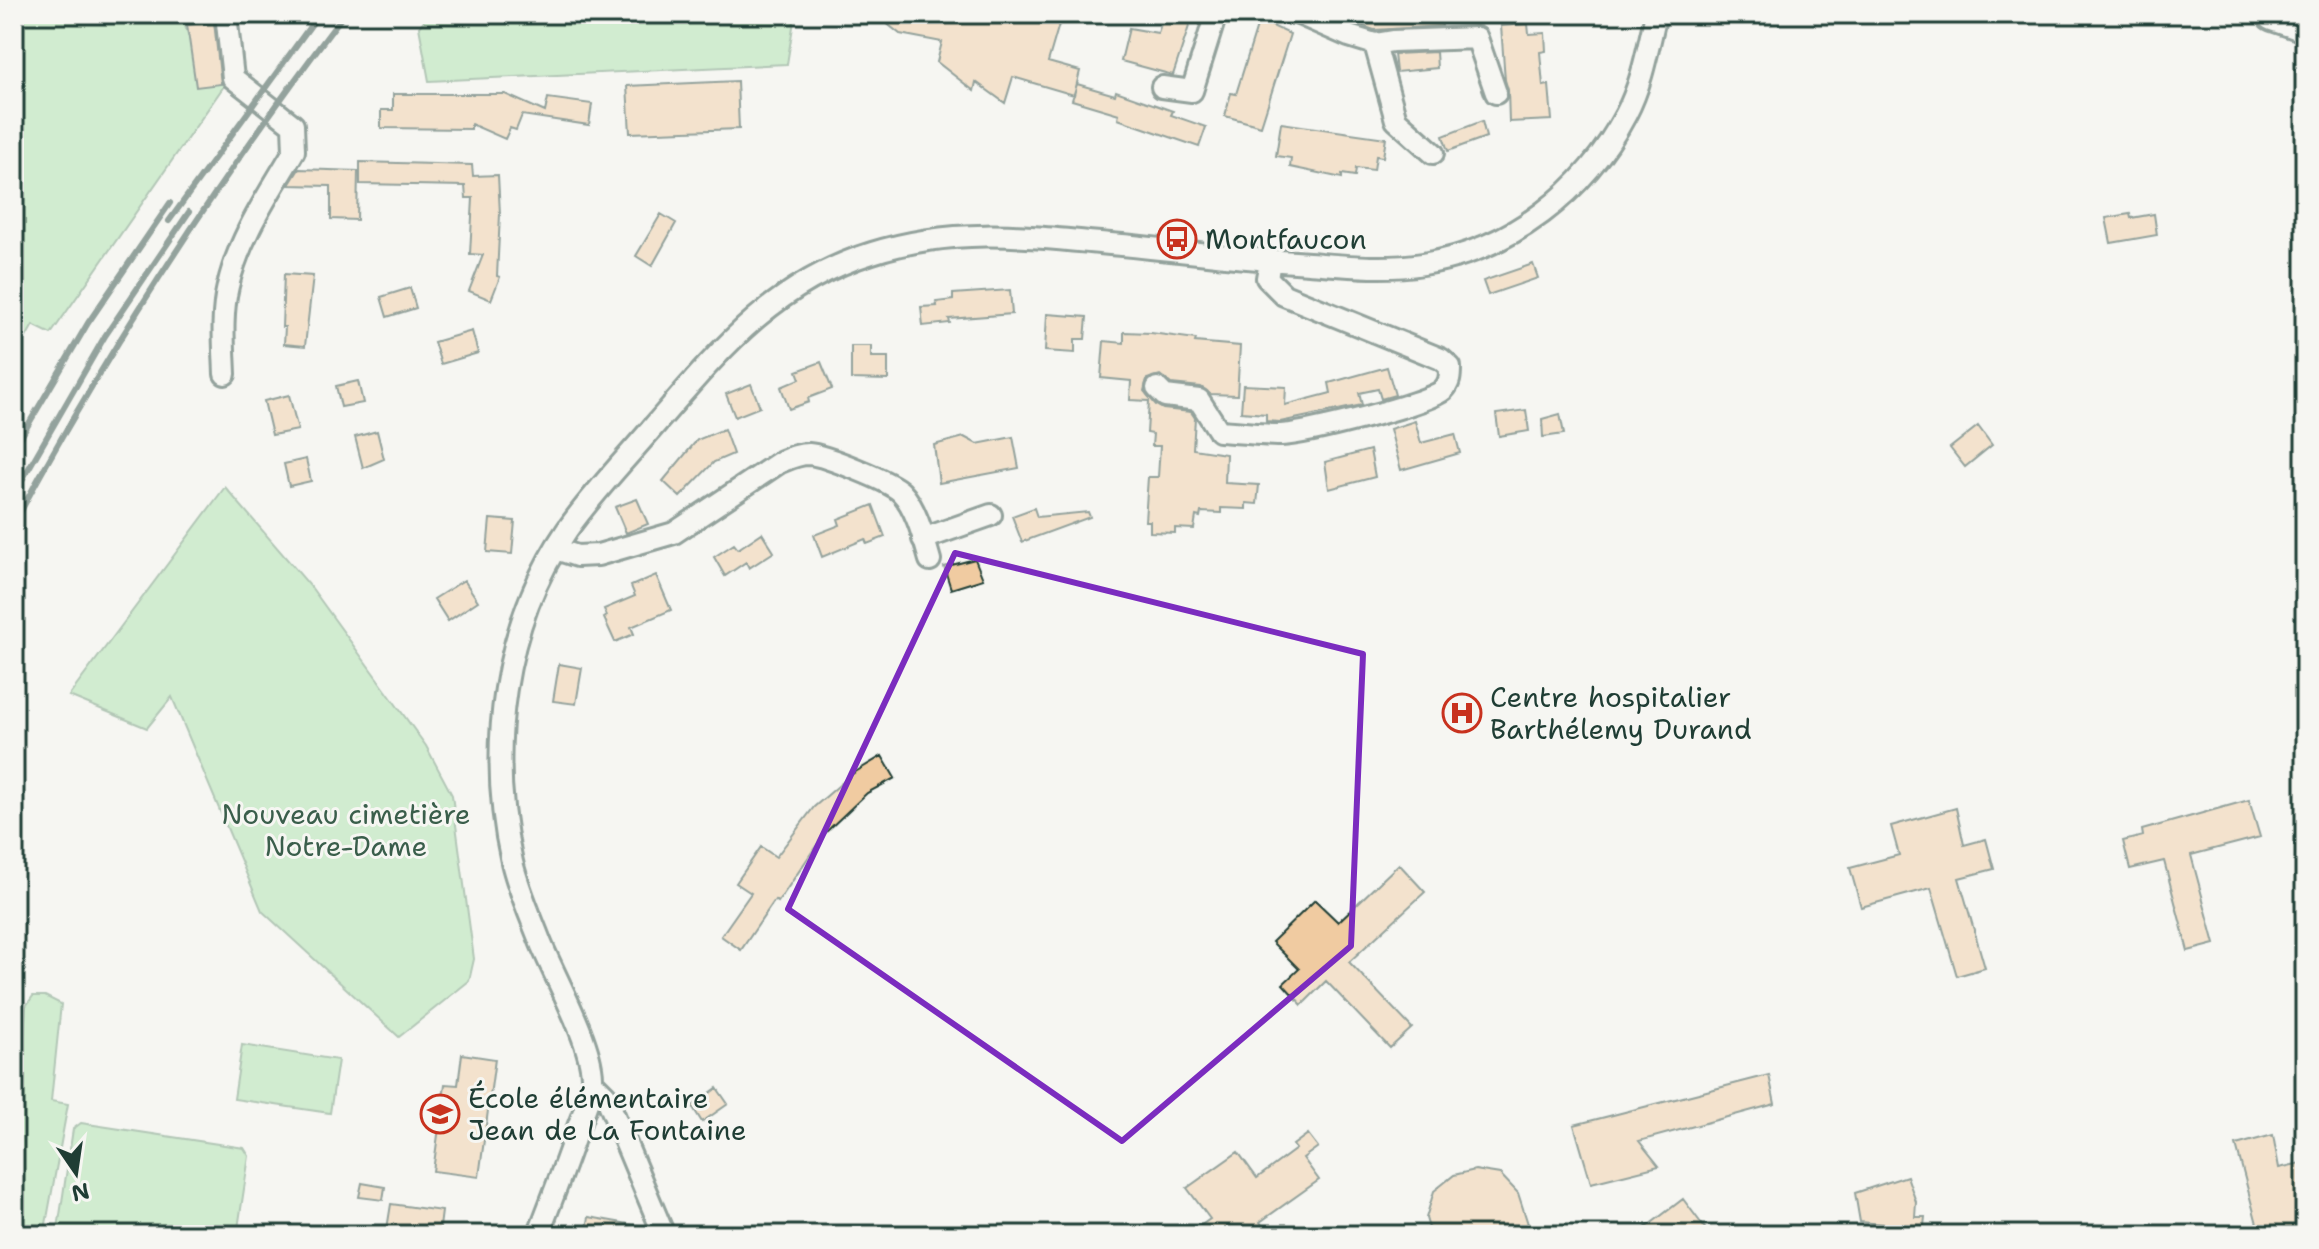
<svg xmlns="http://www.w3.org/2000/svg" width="2319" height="1249" font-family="'Shantell Sans',sans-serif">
  <rect width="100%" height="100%" fill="#f6f6f2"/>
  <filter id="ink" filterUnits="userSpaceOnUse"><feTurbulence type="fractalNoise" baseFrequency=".0125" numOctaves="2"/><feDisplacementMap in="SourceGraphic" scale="16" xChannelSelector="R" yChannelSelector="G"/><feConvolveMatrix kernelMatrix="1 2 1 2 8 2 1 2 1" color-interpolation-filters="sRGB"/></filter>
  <g filter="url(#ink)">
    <path fill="#a4e0a7" stroke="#628e6e" stroke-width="2" d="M14,14h200v4l-29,8 15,41 23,-5 3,21 -175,251 -18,-9 -19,34z
      M429,14h366l-8,50 -358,17 -10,-54z
      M225,487l86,100 115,159 26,49 22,164 -5,22 -70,56 -137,-126 -90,-214 -25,31 -78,-32z
      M33,996h12l16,8 -10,97 17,3 -24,131h-30v-174l10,-25 2,-30z
      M242,1045l96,15 -8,53 -96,-14z
      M81,1123l163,25 5,8 -12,79h-180l16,-106z"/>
    <path fill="#f0cba1" stroke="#1f3d34" stroke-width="2" d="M875,14h187l-14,48 32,9 -6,24 -61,-18 -8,26 -29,-21 -2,9 -37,-29 5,-20 -42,-8z
      M1164,14h29l-20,61 -52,-14 8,-33 29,5z
      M1331,14h109l2,12 -68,4z
      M1259,20l31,14 -29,92 -36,-10 6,-23 5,1z
      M214,22l7,62 -25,3 -9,-62z
      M1528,24l1,10 16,-1 1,18 -6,1 3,34 6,-1 3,35 -43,2 -1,-32 -3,-10 -4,-54z
      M1436,52l1,16 -41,4 -2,-18z
      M737,81l2,48 -109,4 -3,-47z
      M1077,84l38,11 1,-4 57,20 -2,4 35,12 -7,20 -81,-28 1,-5 -47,-14z
      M393,94h112l40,18 3,-14 44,6 -3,21 -67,-10 -6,15 -6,-2 -5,11 -34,-15v5l-90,-1v-18h12z
      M1482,121l4,16 -38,14 -5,-15z
      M1281,123l105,15 -3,19 -7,-1 -2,14 -18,-2 -1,8 -13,-2v4l-52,-11 1,-9 -15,-2z
      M360,162l112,3 1,11 25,-1 2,39 -3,62 3,1 -9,23 -22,-9 14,-36 -13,-1 3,-56h-7l-1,-12 -105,-2z
      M299,169l59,2 -1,49 -26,-1v-33l-42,-1z
      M661,214l15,9 -24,43 -16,-10z
      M2130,214l1,4 23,-4 3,21 -46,8 -5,-25z
      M1533,264l5,14 -50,17 -5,-14z
      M284,274l29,2 -8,70 -21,-2 1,-17h-3z
      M410,288l6,20 -29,9 -6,-20z
      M1010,290l2,24 -63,5 1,4 -27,3 -2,-19 16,-1 -1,-4 17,-2v-6z
      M1047,314l40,3 -2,22h-10v14l-30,-2z
      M472,331l6,22 -37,11 -7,-22z
      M1124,332l27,1 45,6 -1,3 45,4 -3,49 -27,-1 -9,-7 -30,-3 -11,-9 -13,4 -3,12 12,14 7,4 28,3 4,6 -2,31 33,5 -1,29 34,2 -2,19 -11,-1v6l-25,-1v5l-20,-1 -1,5 -4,-1 -2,13 -19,-1v5l-25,-1v-11h-5l3,-44h10l2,-31h-8l1,-12 -6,-1 2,-32 -19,-1 1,-19 -30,-3 3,-37 20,2z
      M851,346h20v11h17v23l-37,-1z
      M821,362l11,27 -24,9 1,4 -20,7 -8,-22 19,-8 -3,-8z
      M1387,367l8,28 -14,4 -3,-10 -19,4 3,12 -82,17 -14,-1v-7l-25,-2 2,-27 43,2 -1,18 46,-12 -2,-10z
      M358,381l5,22 -22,4 -5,-21z
      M751,384l9,23 -25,10 -9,-23z
      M289,395l9,35 -26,5 -8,-34z
      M1526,410l3,21 -30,5 -3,-22z
      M1560,414l4,20 -21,3 -1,-18z
      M1415,421l6,22 34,-9 5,19 -59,17 -11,-41z
      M1978,426l14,19 -27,22 -15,-19z
      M724,429l9,25 -19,8 -34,35 -17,-16 34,-41z
      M377,431l7,28 -21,9 -8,-31z
      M964,437l13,7 36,-7 6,31 -80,15 -5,-38z
      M1370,450l5,27 -46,12 -4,-27z
      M306,459l5,22 -22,5 -5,-22z
      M637,499l11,25 -22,9 -11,-26z
      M873,505l12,32 -18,7 -2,-5 -43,18 -8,-22 26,-10 -2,-6z
      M1034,508l3,9 51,-5 2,5 -68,25 -10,-26z
      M490,519l25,2 -3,33 -25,-2z
      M762,533l12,19 -25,16 -3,-6 -21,14 -11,-19 20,-13 4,5z
      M975,559l8,20 -32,10 -7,-22z
      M656,575l15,35 -40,17 3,7 -19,8 -11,-24 3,-2 -3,-7 31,-13 -4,-10z
      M464,580l14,21 -30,20 -14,-22z
      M559,664l23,4 -6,36 -23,-3z
      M882,756l13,22 -28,15 -42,40 -47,69 -3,-2 -34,50 -20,-14 30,-43 -15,-10 25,-36 15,10 38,-50 38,-33z
      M2249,800l11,37 -69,18 24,89 -27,7 -24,-90 -34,8 -7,-28 20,-5 -1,-6z
      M1956,808l8,37 22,-6 8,30 -35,9 26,90 -28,8 -26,-88 -70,19 -11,-39 49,-13 -8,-29z
      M1399,864l26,28 -76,70 63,66 -22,20 -64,-67 -24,24 -19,-21 16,-15 -27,-27 43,-42 23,22z
      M462,1054l33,5 -16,118 -46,-6 12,-87 13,1z
      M1769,1075l6,29 -136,37 20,25 -68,17 -17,-58z
      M717,1088l11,16 -26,18 -10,-16z
      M1308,1134l10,13 -15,11 16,22 -59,42 9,13h-82l23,-16 -23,-31 51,-36 19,26 39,-29 -3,-4z
      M2273,1135l6,33 22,-5 4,28v38l-5,1 1,5h-41l-24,-90z
      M1475,1170l25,4 18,19 10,31 -4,11h-93l-5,-17 8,-27 20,-16z
      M1907,1176l9,26 -1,15h10l-2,18h-19v-9l-44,-4 -5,-29z
      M362,1183l23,4 -2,13 -24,-3z
      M1683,1199l27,36h-74z
      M391,1204l51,7 -3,24h-53z
      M589,1217l57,10v8h-60z"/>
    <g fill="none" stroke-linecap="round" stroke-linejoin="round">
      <defs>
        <path id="minor" d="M1299,14l50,22 26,8 18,-3 84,-3 19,55
          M1375,44l21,76 37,33
          M1162,87l30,4 24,-77
          M225,374c-1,-28 -4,-59 3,-88 11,-49 41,-92 66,-135l-1,-26 -60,-47 -7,-64
          M1157,388l8,8 34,4 20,31c21,1 42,4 62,4 24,-1 147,-31 162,-45 7,-7 7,-13 7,-23l-9,-8 -157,-64 -17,-17 3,-17
          M923,539l68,-24
          M556,549l21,7 21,-1 76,-22 106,-71c10,-4 18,-8 29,-8 15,1 81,27 92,38 15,15 23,47 29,68
          M592,1082l14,14 58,139
          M538,1235c14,-36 28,-72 40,-108 6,-16 14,-33 14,-50 -1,-36 -38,-101 -52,-136 -10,-26 -22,-53 -28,-79 -25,-111 -10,-237 55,-332 26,-37 58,-70 87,-104 65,-75 120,-143 218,-173 78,-25 149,-18 228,-10 70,6 139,16 209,20 38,3 76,7 114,1 88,-14 162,-72 203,-150 16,-30 22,-67 30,-100"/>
        <path id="primary" d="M2273,14l32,11"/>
      </defs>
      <use href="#minor" stroke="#1f3d34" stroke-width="26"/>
      <use href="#primary" stroke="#1f3d34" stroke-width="38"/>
      <use href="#minor" stroke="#f6f6f2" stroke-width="20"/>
      <use href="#primary" stroke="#f6f6f2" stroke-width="32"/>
      <path stroke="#1f3d34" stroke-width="6" d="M169,221l150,-207
        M14,449l74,-126 82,-120
        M14,494l91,-158 84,-124
        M14,525c25,-51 55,-100 84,-149 75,-125 158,-246 246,-362"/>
    </g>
  </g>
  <path d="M0 0H2319V1249H0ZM955,553l408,101 -12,292 -229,195 -334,-232z" fill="#f6f6f2" fill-opacity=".55" fill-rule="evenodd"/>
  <path fill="none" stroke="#7b2cbf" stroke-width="6" stroke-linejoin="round" d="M955,553l408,101 -12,292 -229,195 -334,-232z"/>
  <defs>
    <symbol id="bus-ring" viewBox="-11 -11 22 22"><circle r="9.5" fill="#f6f6f2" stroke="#c8321e" stroke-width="1.5"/><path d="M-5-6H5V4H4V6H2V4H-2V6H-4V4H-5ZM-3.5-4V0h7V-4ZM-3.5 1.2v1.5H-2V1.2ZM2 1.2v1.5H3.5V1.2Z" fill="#c8321e"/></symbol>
    <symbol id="hospital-ring" viewBox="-11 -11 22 22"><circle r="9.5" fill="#f6f6f2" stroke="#c8321e" stroke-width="1.5"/><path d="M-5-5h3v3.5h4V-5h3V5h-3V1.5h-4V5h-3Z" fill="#c8321e"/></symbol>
    <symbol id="school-ring" viewBox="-11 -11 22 22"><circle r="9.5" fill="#f6f6f2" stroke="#c8321e" stroke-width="1.5"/><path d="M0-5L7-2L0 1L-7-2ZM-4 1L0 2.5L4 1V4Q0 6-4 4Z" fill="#c8321e"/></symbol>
  </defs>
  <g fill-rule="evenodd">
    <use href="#bus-ring" x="1155" y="217" width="44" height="44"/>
    <use href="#hospital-ring" x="1440" y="691" width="44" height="44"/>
    <use href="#school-ring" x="418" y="1092" width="44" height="44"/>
  </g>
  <g text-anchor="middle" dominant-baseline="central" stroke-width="6" stroke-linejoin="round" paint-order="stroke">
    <g font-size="28" fill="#1f3d34" stroke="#f6f6f2" text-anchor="start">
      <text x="1205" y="239">Montfaucon</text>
      <text x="1490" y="697">Centre hospitalier<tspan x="1490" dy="32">Barthélemy Durand</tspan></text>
      <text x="468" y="1098">École élémentaire<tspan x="468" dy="32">Jean de La Fontaine</tspan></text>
    </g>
    <g font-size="28" fill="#3a5e4b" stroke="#f6f6f2">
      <text x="346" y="814">Nouveau cimetière<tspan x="346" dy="32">Notre-Dame</tspan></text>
    </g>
  </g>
  <rect width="2319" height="1249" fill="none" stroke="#f6f6f2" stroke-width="48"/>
  <rect x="24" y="24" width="2271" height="1201" fill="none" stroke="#1f3d34" stroke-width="3" filter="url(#ink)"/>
  <g transform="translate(76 1173) rotate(167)" stroke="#f6f6f2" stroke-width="6" paint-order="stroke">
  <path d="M0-6L14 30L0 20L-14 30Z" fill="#1f3d34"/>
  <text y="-12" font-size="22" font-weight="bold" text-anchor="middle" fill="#1f3d34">N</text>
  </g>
</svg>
